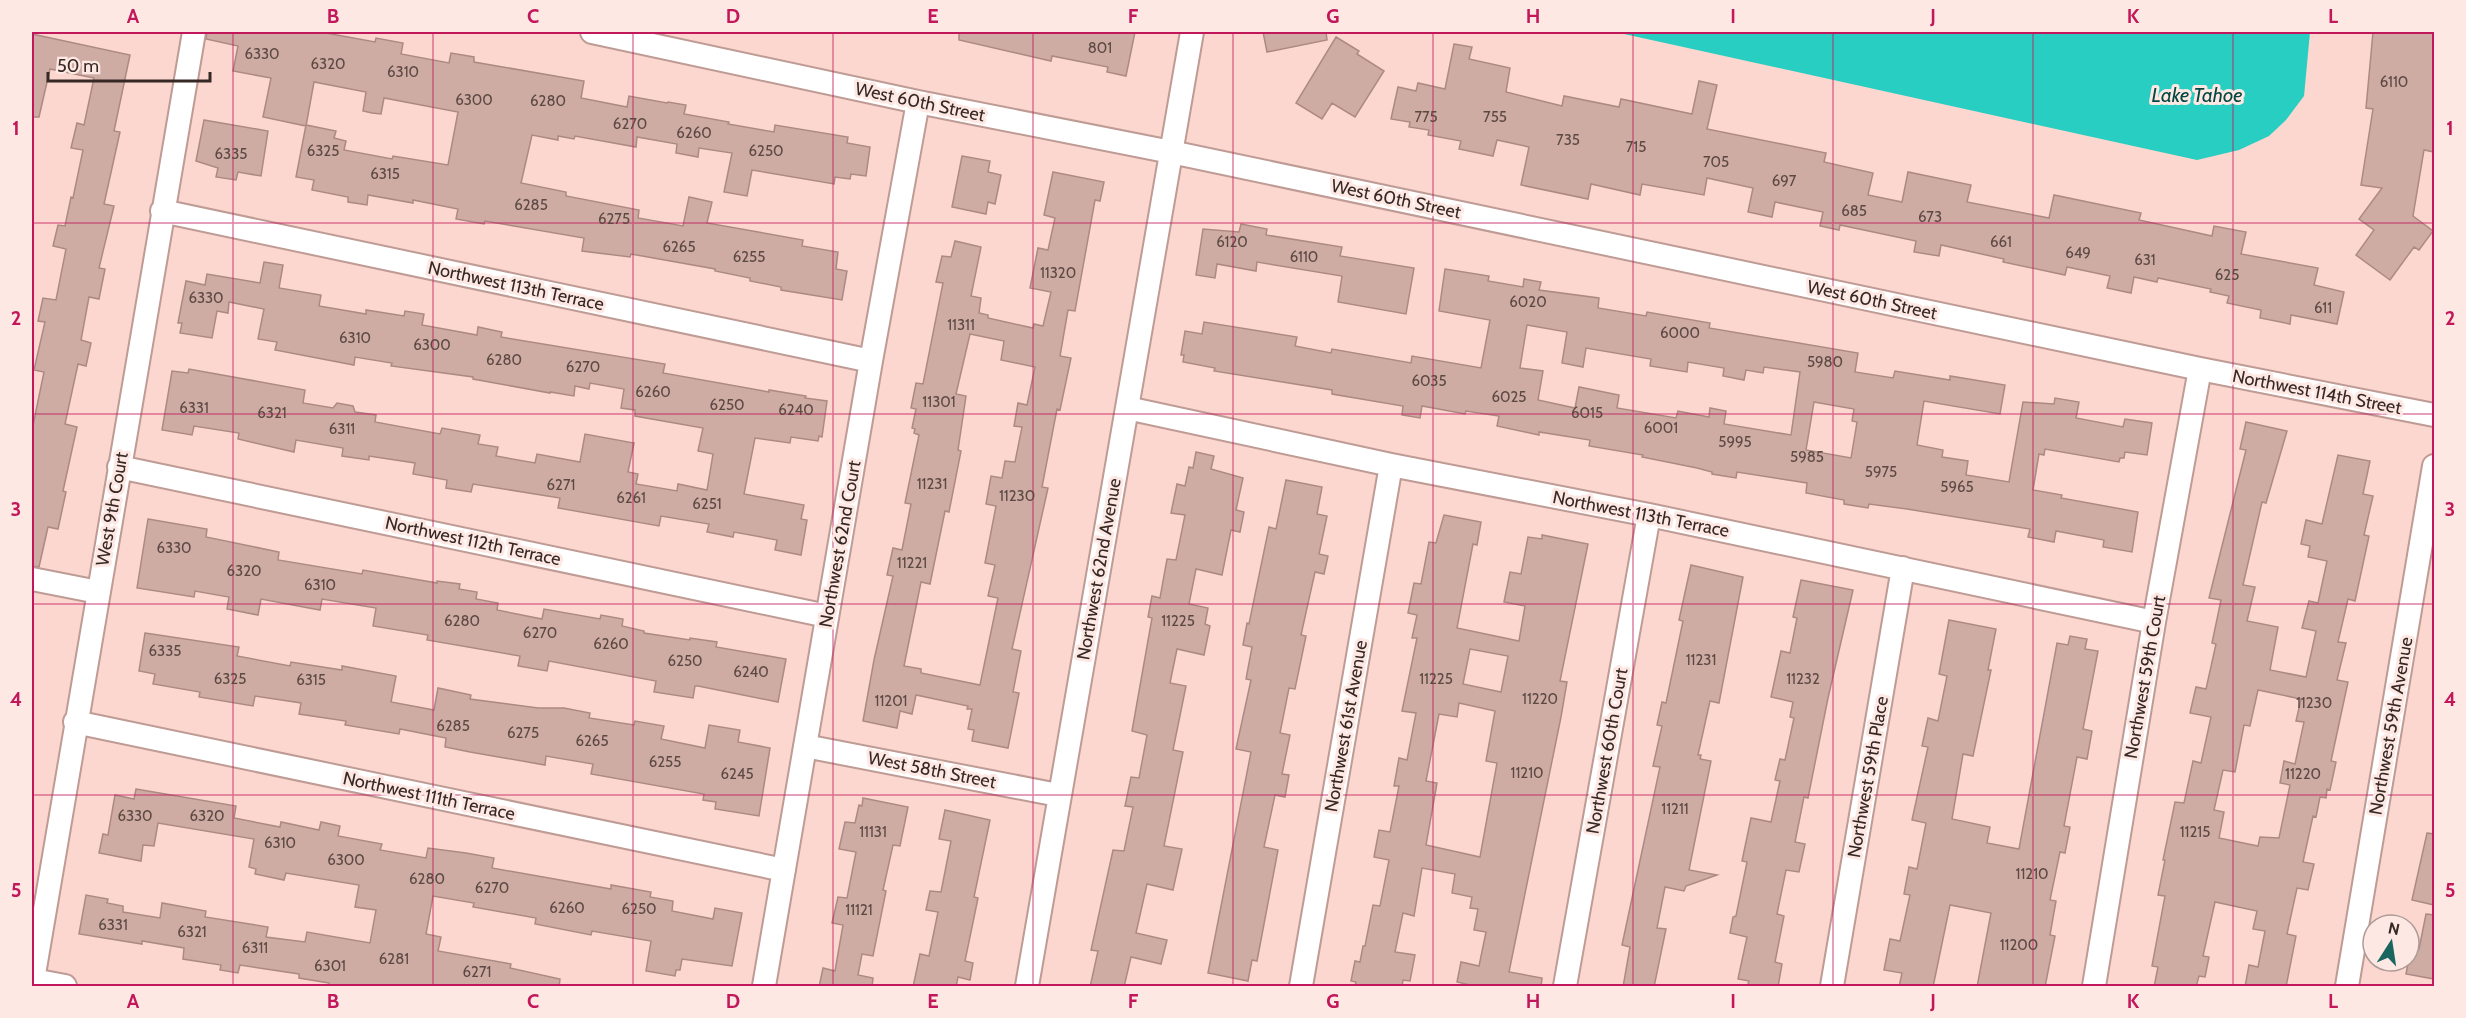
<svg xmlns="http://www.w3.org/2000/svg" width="2466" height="1018" font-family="Cabin,sans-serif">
  <rect width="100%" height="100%" fill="#fbd7cf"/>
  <path fill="#28cec1" d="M1615,32h695l-6,64 -18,24 -17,16 -30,14 -42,10z"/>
  <path fill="#ceaba3" stroke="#ac8a83" stroke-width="1.5" fill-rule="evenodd" d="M207,32h120l-1,1 49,9 1,-4 27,5 -2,11 48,9 2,-10 23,4v5l110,19 -3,17 46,9 2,-11 38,7 1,-1 18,3 -2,9 45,8 -1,2 46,8 1,-7 73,12 -1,6 23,4 -4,29 -15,-2 -1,5 -15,-2 -1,7 -82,-14 -5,26 -23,-4 8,-39 -33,-5 -1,9 -22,-4 1,-9 -40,-7 -1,10 -61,-11 -1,3 -16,-3v4l-26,-5 -11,48 45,9v4l73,14 -1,8 45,8 6,-29 23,5 -5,21 96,17 -1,6 36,6 -2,17 11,2 -5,29 -61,-10v-3l-31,-6v-3l-35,-7v-2l-84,-15 -1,3 -48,-6 2,-13 -99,-17 -1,3 -28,-5 2,-10 -45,-9v3l-45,-8 -1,10 -19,-3v-5l-36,-7 2,-10 -18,-3 10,-52 30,6 -2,7 12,3 -2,9 48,9 1,-3 55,9 10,-53 -74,-14 -3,16 -9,-1 -9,-2 3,-19 -52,-10 -8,44 -43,-9 8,-39 -38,-7 5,-25 -32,-7z
    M959,32h176l-9,44 -19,-4 1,-5 -56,-11 -1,5 -92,-21z
    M1263,32h63l1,8 -60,12z
    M2373,32h61v120l-10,-2 -11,66 20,15 -14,19 -5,-3 -24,33 -34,-25 18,-25 -15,-11 23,-31 -21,-3 12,-76 -7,-1z
    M32,34l98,21 -16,76 6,1 -16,72 10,2 -15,62 6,1 -6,30 -10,-2 -8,43 10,3 -5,23 -8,-2 -13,60 12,3 -14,64 3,1 -8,37 -10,-2 -9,40 -7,-1v-136l12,-58 -10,-2 11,-48 -7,-1 5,-23 13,2 10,-51 -13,-3 5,-21 7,1 6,-29 2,1 10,-48 -12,-2 6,-25 7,2 10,-47 -44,-9 -11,48h-7z
    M1336,37l23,14 -2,3 27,17 -29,46 -23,-14 -10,16 -26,-16z
    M1454,44l18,3 -3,12 41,9 -4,24 56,14 2,-10 55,11 2,-8 71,15 7,-33 18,4 -10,44 119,24 -2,9 49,11 -5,22 34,7 6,-30 63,13 -4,17 82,16 5,-23 87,18 -2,7 73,16 2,-10 32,6 -5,22 77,14 -4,17 30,7 -7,32 -46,-9 -1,9 -30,-6 1,-8 -34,-7 2,-7 -19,-4 1,-3 -53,-11 -1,4 -23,-5 -3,16 -24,-5 3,-12 -43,-9 -2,8 -62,-13 1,-3 -63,-14 -2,11 -25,-4 2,-11 -76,-16 -1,5 -19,-4 3,-14 -48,-10 -3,15 -24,-5 5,-24 -46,-10 -3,17 -62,-11 -2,11 -49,-11 -3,15 -67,-14 8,-38 -32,-7 -4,16 -34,-7 2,-8 -33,-6 1,-5 -20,-3 1,-5 -19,-3 7,-32 18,4 2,-8 27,6z
    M204,120l64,11 -7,45 -23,-4 -2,8 -20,-3 2,-9 -22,-7z
    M962,156l28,5 -2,11 13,3 -6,29 -7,-2 -2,12 -34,-7z
    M1053,172l51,10 -4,19 -5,-1 -20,111 -7,-1 -8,46 11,2 -11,52 -3,-1 -15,78 6,1 -36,161 9,2 -8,41 6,1 -11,55 -36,-7 2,-11 -6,-1 4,-20h-5l1,-3 -52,-11 -4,19 -12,-3 -3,17 -34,-7 11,-61 19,-84 -6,-1 6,-27 9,2 9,-46 -6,-1 14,-68 -5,-2 1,-4 -3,-1 4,-19 -5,-1 5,-25 7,1 20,-101 -7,-1 6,-26 9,1 4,-16 26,6 -10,49 10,2 -2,15 9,2v3l45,10 1,-4 9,2 8,-34 -21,-4 8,-40 10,2 7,-32 -11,-3zM970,334l34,7 -3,19 34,7 -8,38 -9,-2 -4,23 8,1 -7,35 -10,-1 -3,17 -11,-2 -5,28 10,2 -11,57 10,2 -7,31 10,2 -18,87 -59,-12v-4l-17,-3 17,-84 9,2 15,-73 4,1 12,-61 -3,-1 8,-54 -10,-2z
    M1241,224l26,5 -1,6 76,12 -2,9 74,12 -8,46 -68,-12 4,-26 -85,-14 -1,9 -39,-7 -2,14 -19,-3 7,-46 36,3z
    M264,262l19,3 -4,23 42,7 -2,11 47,8v-4l38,6 1,-5 19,3 -2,11 55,10 1,-8 24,5 -1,5 164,27 -2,9 106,19v-2l37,6 -1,2 22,3 -5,36 -3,-1 -1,5 -27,-4 -1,6 -35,-5 -11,56 60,11 -3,14 6,1 -6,35 -26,-5 2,-10 -43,-8 -1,5 -26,-5 2,-8 -48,-8 -2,10 -101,-18 2,-10 -87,-14 -2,8 -25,-4 1,-8 -34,-6 2,-11 -46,-7v4l-27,-4 1,-8 -47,-8 -2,12 -56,-13 1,-6 -45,-7 -2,9 -30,-5 10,-59 16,2 1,-4 116,21 -2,13 30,5 4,-5 16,3 2,6 21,3 -1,7 65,12 2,-6 38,7 -2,9 20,3 -2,9 39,7 2,-9 43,8 5,-28 49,9 -6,29 10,2 -2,10 41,7 1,-7 29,6 6,-36 -15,-3 5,-23 -68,-12v-6l-14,-2 3,-19 -34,-6 -1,6 -14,-3 -1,10 -24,-4v1l-77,-14v-2l-82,-11 1,-3 -37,-6 -1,8 -79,-15 2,-8 -19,-3 6,-30 -35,-7 -1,11 -11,-2 -5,27 -32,-5 2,-10h-4l8,-42 19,4 2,-11 53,9z
    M1445,269l44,7 -1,5 35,6 1,-8 17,3 -2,8 60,8 -1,10 48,8 1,-4 63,11 -1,5 149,25 -3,19 38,6 2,-7 55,9v-4l55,9 -5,29 -76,-13 -7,44 26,5 -1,7 26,4 -2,14 43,7 14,-80 31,2 1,-6 24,4 -3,16 47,9 2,-8 27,4 -5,32 -22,-3 -1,6h-4l-1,4 -74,-13 -1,6 -5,-1 -6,36 29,5 -1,3 77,14 -6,40 -29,-5 1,-7 -48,-9 -2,11 -26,-5 2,-8 -123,-20 -38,-5 -1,4 -24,-4v-4l-38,-7 1,-10 -70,-11 -1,6 -24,-4v-2l-15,-4 -55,-11 1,-2 -54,-9 1,-6 -51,-8v3l-42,-9 2,-10 -33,-5 -1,3 -43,-8 -2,12 -18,-3 1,-9 -71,-12v-4l-118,-19 1,-3 -32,-6 1,-7h-3l4,-24 17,3 2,-12 93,15 -2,9 36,7 1,-4 79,14 1,-7 69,12 9,-48 -51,-9zM1527,325l40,7 -5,31 21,4 3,-19 65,11 -1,7 37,6 1,-10 36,6 -1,8 21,4 2,-10 17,3 1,-6 36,5 -9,63 -67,-11 2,-13 -16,-3 -1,9 -31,-6 -2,7 -59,-10 2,-13 -40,-8 -4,21 -37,-8 5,-29 -23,-3zM1814,402l40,7 -2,12 5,1 -6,36 -45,-8z
    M2246,422l41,9 -21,72 -4,-1 -19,83 12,2 -8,34 31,6 -8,43 36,7 10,-46 -14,-3 7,-27 9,2 9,-42 -19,-4 2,-11 -9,-2 5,-24 16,4 16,-69 32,6 -7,33 10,2 -9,39 5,1 -14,65 -7,-2 -10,43 8,1 -9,37 11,2 -17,79 5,1 -6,28 -3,-1 -1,9 -6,-1 -4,20 -3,-1 -10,46 11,2 -6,26 -11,-2 -10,46 9,2 -10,51h-41l4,-22 9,2 7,-36 -12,-2 4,-18 -42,-9 -12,54 6,1 -4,20 -6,-1 -3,11h-42l4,-20 -6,-1 13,-70 -7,-1 7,-35h-2l12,-58 9,1 9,-42 8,2 10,-46 -21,-4 6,-26 10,2 10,-45 -4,-1 9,-43 -12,-2 37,-148 -6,-1zM2258,690l43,9 -5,22 8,1 -9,42 -11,-3 -4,22 10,2 -11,53 -19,-1 -2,9 -39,-8 5,-26 -10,-2 9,-40 12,2 9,-47 6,1z
    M1196,452l18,4 -3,13 32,9 -7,32 8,2 -4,20 -9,-2 -9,45 -26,-6 -7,35 19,4 -3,16 5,2 -6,29 -27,-6 -7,34 16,3 -13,64 10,2 -19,94 18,3 -9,41 -26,-6 -11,49 31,7 -6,24 -30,-7 -7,30h-34l8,-36 -7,-1 22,-100 11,1 9,-44 -8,-1 6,-29 8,1 8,-43 -15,-4 20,-113 -4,-1 4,-21 8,2 7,-39 9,1 9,-45 -14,-2 6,-29 8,2 4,-19 4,1z
    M1286,480l36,7 -5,27 10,2 -8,38 9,2 -4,18 -9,-2 -14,63 5,1 -11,53 -6,-1 -9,45 10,2 -8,39 7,1 -4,22 -10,-2 -11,52 14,3 -21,111 -5,-1 -4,21 -40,-8 43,-221 -15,-3 15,-69 -5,-1 6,-32 -9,-2 4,-22 2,1 20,-97 7,2z
    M1444,515l37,7 -4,23 -4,-1 -16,84 62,13 6,-35 -21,-4 6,-30 11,2 7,-37 14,2v-4l46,9 -28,137 7,1 -6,35 -52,255 33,6 -1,9h-62l-22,-5 4,-20 18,4 7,-34 -12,-2 4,-21 -8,-1 2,-11 -20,-4 3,-19 -33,-6 -8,48 -11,-3 -8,39 20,3 -5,26 -7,-1 -1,7h-47l1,-5 -5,-1 4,-20 5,1 3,-16h2l8,-41 7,1 9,-46 -15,-3 5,-27 11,2 9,-46h-5l5,-28 8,2 9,-47 -14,-2 15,-73h-5l5,-23 -9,-2 6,-30 7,1 8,-42 7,1zM1470,649l38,7 -7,36 -38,-8zM1459,703l36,8 -9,50 11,2 -17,94 -54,-12 11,-62 -11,-2 13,-67 18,3z
    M148,519l59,10 -1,8 73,15 -1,8 84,14 1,-4 74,13v-2l23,3 -1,5 18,3 -1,7 22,4 -1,7 45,9 2,-10 56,10 1,-4 22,4 -1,7 22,5v2l46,7v-2l27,4 -1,5 70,12 -8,43 -80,-16h-3l-2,12 -39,-6 2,-11 -107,-20 -2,10 -29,-5 2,-10 -93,-16 1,-5 -55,-9 3,-18 -54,-9 -2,11 -59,-11 -3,16 -31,-6 2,-12 -34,-6 -1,6 -57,-9z
    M1691,565l52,12 -24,126 -9,-2 -12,54h3l-1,4 11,2 -22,109 28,5 -31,11 -2,5 -19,-4 -8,41 9,1 -12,58h-31l7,-40 -8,-2 38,-178 -7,-1 9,-40 -5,-1 5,-23 4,1 17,-82 -4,-1z
    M1801,580l52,10 -25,108 -20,100 -4,-1 -9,45 10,2 -6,28 -13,-2 -9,44 7,2 -9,46 7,2 -4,23h-31l2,-6 -11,-2 9,-42 -17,-4 3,-16 3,-1 11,-54 -5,-1 9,-43 20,4 9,-41 -5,-1 5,-21 5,1 9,-42 -4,-1 3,-15 -22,-5 10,-46 9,2 7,-35 -4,-1z
    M1949,620l47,9 -8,41h3l-18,86 -10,-2 -11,65 38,8 -3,16 32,6 38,-206 11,2 2,-9 17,3 -2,10 13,2 -15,78 9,2 -5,28 -10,-2 -13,69 6,1 -5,26 -5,-1 -10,48 6,1 -6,34 5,1 -10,51h-68l14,-74 -41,-8 -17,82h-34l3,-14 -18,-3 6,-31 10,2 10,-46 -6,-1 5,-27 8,2 9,-46 -14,-3 16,-73 -6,-1 6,-28 10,3 9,-45 -8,-2z
    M145,633l94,14 -2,9 53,10 1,-4 51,8v-4l54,10 -5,26 43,8 4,-22 33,7 -1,4 68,9h26l26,5 -1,5 45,7 1,-4 29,5 -3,13 44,9 4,-23 31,5 -2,12 32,6 -11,68 -44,-7 1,-7 -13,-2 1,-6 -113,-20 2,-10 -47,-8 -1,9 -75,-13 -25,-5 1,-9 -46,-9 -1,5 -54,-9 1,-4 -47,-7 2,-11 -46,-7 -2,10 -54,-9 1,-5 -47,-8 2,-10 -16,-3z
    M136,789l100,17 -2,12 46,9 1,-5 38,8 2,-8 19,4 -2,10 44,8 -2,6 46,8 2,-10 38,5 28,5 -2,10 119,21v-4l40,7 -1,5 23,4 -1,10 41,8 2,-11 27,5 -10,53 -50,-7 -2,11h-4l-1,6 -29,-5 5,-30 -59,-10 -1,4 -56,-11 1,-6 -63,-11 1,-4 -41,-7 -7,38 15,3 -3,14 73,13 -1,4 50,11 -1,8h-230v-4l-30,-5v-4l-59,-9 -2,8 -18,-3 1,-5 -38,-6 1,-11 -42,-7v3l-63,-10 7,-39 22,4 -1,4 16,3v6l37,6 2,-15 44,8 -1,6 63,10 -2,10 39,5 2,-10 63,11 6,-33 -21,-3 4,-22 -73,-12 -2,7 -29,-6 1,-5 -7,-2 5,-28 -96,-16 -4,23 -11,-1 -2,16 -42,-8 4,-19 5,1 7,-40 19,4z
    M863,798l45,9 -8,39 -7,-1 -10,45 3,1 -13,65 -11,-2 -4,21 15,3 -1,9h-53l4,-19 12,3 8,-46 -11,-2 6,-26 9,1 9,-46 -17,-3 6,-27 10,1 4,-18 3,1z
    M945,810l45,10 -16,77 4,1 -13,63 8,2 -3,17 -12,-3 -2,10h-43l7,-33 9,2 9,-44 -12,-2 4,-19 11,1 10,-51 -12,-2z
    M2427,833l7,1v71l-22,-5z
    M2426,914l8,1v64l-28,-5 5,-26 8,1z"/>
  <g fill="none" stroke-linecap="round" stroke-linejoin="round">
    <defs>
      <path id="minor" d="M592,32l326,70 253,50 1029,217 234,46
        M162,211l709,150
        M1127,408l264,57 258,50 505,107
        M119,467l708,149
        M32,579l66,13
        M75,722l709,148
        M805,746l253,49
        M33,980l32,6
        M32,986l162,-954
        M764,986l107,-625 47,-259
        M1027,986l165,-954
        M1301,986l90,-521
        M1565,986l84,-471
        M1832,986l71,-418
        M2094,986l60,-364 46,-253
        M2347,986l87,-520"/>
    </defs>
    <use href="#minor" stroke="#be9b94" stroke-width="26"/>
    <use href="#minor" stroke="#fff" stroke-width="22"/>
  </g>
  <path fill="none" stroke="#c2185b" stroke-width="1.5" stroke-opacity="0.55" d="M233,32v954M433,32v954M633,32v954M833,32v954M1033,32v954M1233,32v954M1433,32v954M1633,32v954M1833,32v954M2033,32v954M2233,32v954M32,223h2402M32,414h2402M32,604h2402M32,795h2402"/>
  <g text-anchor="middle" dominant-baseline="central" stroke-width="6" stroke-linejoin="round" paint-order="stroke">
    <g font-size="15" fill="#5c4944">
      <text x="1100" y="48">801</text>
      <text x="262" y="54">6330</text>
      <text x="328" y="64">6320</text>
      <text x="403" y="72">6310</text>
      <text x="2394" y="82">6110</text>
      <text x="474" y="100">6300</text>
      <text x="548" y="101">6280</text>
      <text x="1426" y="117">775</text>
      <text x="1495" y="117">755</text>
      <text x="630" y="124">6270</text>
      <text x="694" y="133">6260</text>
      <text x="1568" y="140">735</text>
      <text x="1636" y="147">715</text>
      <text x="323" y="151">6325</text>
      <text x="766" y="151">6250</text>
      <text x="231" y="154">6335</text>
      <text x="1716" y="162">705</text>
      <text x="385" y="174">6315</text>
      <text x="1784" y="181">697</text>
      <text x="531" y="205">6285</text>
      <text x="1854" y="211">685</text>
      <text x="1930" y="217">673</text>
      <text x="614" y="219">6275</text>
      <text x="1232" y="242">6120</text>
      <text x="2001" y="242">661</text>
      <text x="679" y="247">6265</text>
      <text x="2078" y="253">649</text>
      <text x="749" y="257">6255</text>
      <text x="1304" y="257">6110</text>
      <text x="2145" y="260">631</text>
      <text x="1058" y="273">11320</text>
      <text x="2227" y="275">625</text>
      <text x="206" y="298">6330</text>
      <text x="1528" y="302">6020</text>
      <text x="2323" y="308">611</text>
      <text x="961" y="325">11311</text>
      <text x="1680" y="333">6000</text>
      <text x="355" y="338">6310</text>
      <text x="432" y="345">6300</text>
      <text x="504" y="360">6280</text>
      <text x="1825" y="362">5980</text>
      <text x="583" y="367">6270</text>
      <text x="1429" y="381">6035</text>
      <text x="653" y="392">6260</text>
      <text x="1509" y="397">6025</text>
      <text x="939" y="402">11301</text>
      <text x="727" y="405">6250</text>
      <text x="194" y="408">6331</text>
      <text x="796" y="410">6240</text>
      <text x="272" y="413">6321</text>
      <text x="1587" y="413">6015</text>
      <text x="1661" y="428">6001</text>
      <text x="342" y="429">6311</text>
      <text x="1735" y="442">5995</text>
      <text x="1807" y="457">5985</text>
      <text x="1881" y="472">5975</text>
      <text x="932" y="484">11231</text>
      <text x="561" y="485">6271</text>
      <text x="1957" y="487">5965</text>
      <text x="1017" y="496">11230</text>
      <text x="631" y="498">6261</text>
      <text x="707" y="504">6251</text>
      <text x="174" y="548">6330</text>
      <text x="912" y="563">11221</text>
      <text x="244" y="571">6320</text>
      <text x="320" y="585">6310</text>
      <text x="462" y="621">6280</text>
      <text x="1178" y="621">11225</text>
      <text x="540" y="633">6270</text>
      <text x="611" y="644">6260</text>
      <text x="165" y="651">6335</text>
      <text x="1701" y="660">11231</text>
      <text x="685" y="661">6250</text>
      <text x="751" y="672">6240</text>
      <text x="230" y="679">6325</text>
      <text x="1436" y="679">11225</text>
      <text x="1803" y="679">11232</text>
      <text x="311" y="680">6315</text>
      <text x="1540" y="699">11220</text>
      <text x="891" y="701">11201</text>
      <text x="2314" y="703">11230</text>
      <text x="453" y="726">6285</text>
      <text x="523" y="733">6275</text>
      <text x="592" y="741">6265</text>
      <text x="665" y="762">6255</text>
      <text x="1527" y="773">11210</text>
      <text x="737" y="774">6245</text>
      <text x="2303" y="774">11220</text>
      <text x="1675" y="809">11211</text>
      <text x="135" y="816">6330</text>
      <text x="207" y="816">6320</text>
      <text x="873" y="832">11131</text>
      <text x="2195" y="832">11215</text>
      <text x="280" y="843">6310</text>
      <text x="346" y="860">6300</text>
      <text x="2032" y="874">11210</text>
      <text x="427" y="879">6280</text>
      <text x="492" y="888">6270</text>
      <text x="567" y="908">6260</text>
      <text x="639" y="909">6250</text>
      <text x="859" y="910">11121</text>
      <text x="113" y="925">6331</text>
      <text x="192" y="932">6321</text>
      <text x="2019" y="945">11200</text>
      <text x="255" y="948">6311</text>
      <text x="394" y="959">6281</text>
      <text x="330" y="966">6301</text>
      <text x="477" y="972">6271</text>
    </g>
    <g font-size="18" fill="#362825" stroke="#fee8e3">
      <text transform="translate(920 102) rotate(12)">West 60th Street</text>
      <text transform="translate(1396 199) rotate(12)">West 60th Street</text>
      <text transform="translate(516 286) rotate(12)">Northwest 113th Terrace</text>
      <text transform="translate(1872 300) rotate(12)">West 60th Street</text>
      <text transform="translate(2317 392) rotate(11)">Northwest 114th Street</text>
      <text transform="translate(112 509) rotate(-80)">West 9th Court</text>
      <text transform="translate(1641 514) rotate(11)">Northwest 113th Terrace</text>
      <text transform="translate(473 541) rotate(12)">Northwest 112th Terrace</text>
      <text transform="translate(840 544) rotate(-80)">Northwest 62nd Court</text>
      <text transform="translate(1099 569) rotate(-80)">Northwest 62nd Avenue</text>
      <text transform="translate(2145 677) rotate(-80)">Northwest 59th Court</text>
      <text transform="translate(1346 726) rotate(-80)">Northwest 61st Avenue</text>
      <text transform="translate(2391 726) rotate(-80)">Northwest 59th Avenue</text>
      <text transform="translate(1607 751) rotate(-80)">Northwest 60th Court</text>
      <text transform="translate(932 770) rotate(11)">West 58th Street</text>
      <text transform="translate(1868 777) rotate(-80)">Northwest 59th Place</text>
      <text transform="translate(429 796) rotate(12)">Northwest 111th Terrace</text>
    </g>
    <g font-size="20" font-style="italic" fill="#004641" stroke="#fee8e3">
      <text x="2197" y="95">Lake Tahoe</text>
    </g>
  </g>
  <rect width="2466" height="1018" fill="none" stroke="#fee8e3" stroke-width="66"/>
  <g transform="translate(2391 943) rotate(12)"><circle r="28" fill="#fee8e3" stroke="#ae9b97" stroke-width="1.5"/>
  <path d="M0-4.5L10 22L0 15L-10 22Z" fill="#19655f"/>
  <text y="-9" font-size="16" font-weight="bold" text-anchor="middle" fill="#362825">N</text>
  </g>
  <path d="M48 72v9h162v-9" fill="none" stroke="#362825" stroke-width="3"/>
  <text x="57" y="72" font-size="18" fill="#362825" stroke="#fee8e3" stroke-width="4.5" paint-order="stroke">50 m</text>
  <rect x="33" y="33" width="2400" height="952" fill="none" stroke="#c2185b" stroke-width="2"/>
  <g font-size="20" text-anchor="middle" font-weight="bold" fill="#c2185b">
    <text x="133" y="23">A</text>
    <text x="333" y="23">B</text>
    <text x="533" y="23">C</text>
    <text x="733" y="23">D</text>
    <text x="933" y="23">E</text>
    <text x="1133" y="23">F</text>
    <text x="1333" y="23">G</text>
    <text x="1533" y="23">H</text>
    <text x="1733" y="23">I</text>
    <text x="1933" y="23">J</text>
    <text x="2133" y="23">K</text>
    <text x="2333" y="23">L</text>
    <text x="16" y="135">1</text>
    <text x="2450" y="135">1</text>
    <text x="16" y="325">2</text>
    <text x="2450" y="325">2</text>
    <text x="16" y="516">3</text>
    <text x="2450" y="516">3</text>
    <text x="16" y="706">4</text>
    <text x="2450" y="706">4</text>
    <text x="16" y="897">5</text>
    <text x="2450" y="897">5</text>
    <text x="133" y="1008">A</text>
    <text x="333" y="1008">B</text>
    <text x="533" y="1008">C</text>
    <text x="733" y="1008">D</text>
    <text x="933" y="1008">E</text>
    <text x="1133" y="1008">F</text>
    <text x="1333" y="1008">G</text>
    <text x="1533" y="1008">H</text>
    <text x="1733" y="1008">I</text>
    <text x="1933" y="1008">J</text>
    <text x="2133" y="1008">K</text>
    <text x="2333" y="1008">L</text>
  </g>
</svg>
